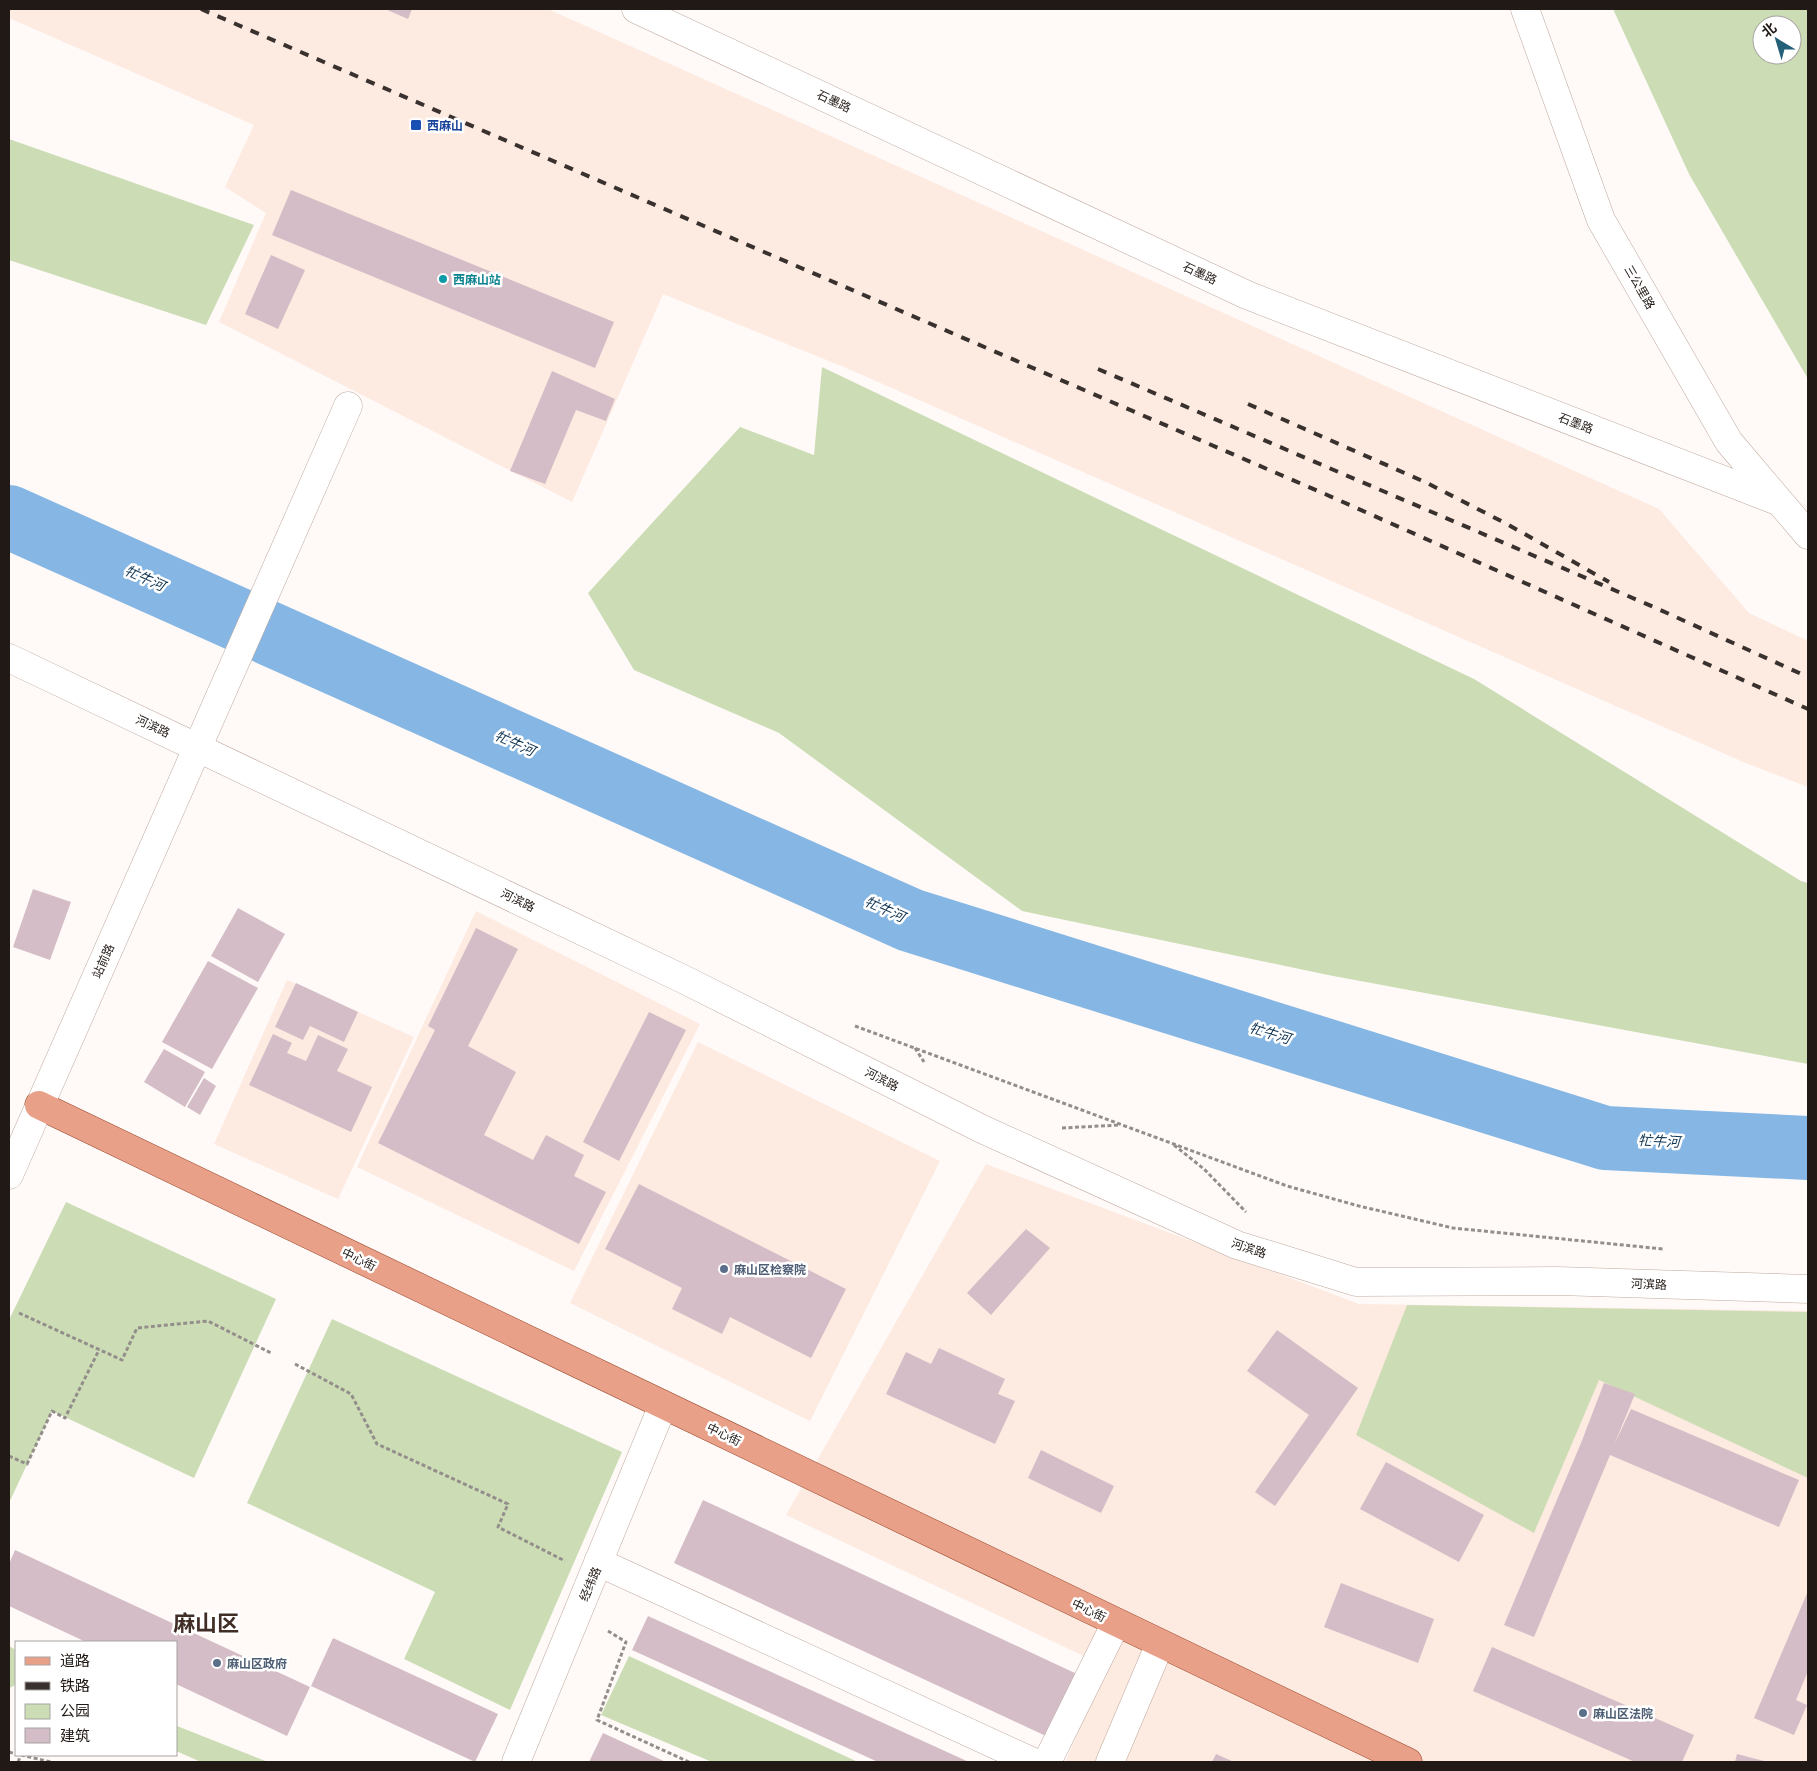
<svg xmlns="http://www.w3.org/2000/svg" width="1817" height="1771" font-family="'IBM Plex Sans','Noto Sans SC',sans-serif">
  <rect width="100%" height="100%" fill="#fffaf8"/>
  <path fill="#fdeae1" d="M9,9h539l1111,500 90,104 59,28v146l-60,-23 -904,-397 -181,-73 -91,208 -353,-180 47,-109 -41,-26 29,-62 -245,-107z
    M476,911l224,113 -126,247 -217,-104z
    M287,980l127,57 -76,162 -124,-55z
    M698,1042l242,119 -130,260 -240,-118z
    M986,1164l373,140 449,7v451h-743l42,-95 -321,-152z"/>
  <path fill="#ccddb5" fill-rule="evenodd" d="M1613,9h195v370l-119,-205zM1762,25h30v30h-30z
    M9,139l245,86 -48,100 -197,-65z
    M822,367l652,312 327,202 7,2v181l-480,-89 -306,-64 -243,-178 -145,-63 -46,-77 152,-166 74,28z
    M66,1202l210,97 -82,179 -142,-67 -43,92v-183z
    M1407,1305l401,7v166l-209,-98 -65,153 -178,-98z
    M332,1319l290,133 -112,258 -106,-51 31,-67 -188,-89z
    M9,1646l7,4v35l-7,3z
    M629,1656l229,106h-146l-111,-47z
    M177,1726l91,36h-67l-25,-11z"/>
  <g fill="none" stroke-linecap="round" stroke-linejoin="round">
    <path stroke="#86b7e4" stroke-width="64" d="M9,517l901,403 695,218 203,10"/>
  </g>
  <path fill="#d4bdc7" d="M385,9h27l-4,10z
    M291,190l323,132 -19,46 -323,-133z
    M271,255l34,15 -27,59 -33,-15z
    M552,371l63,28 -9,22 -30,-11 -31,74 -35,-13z
    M33,889l38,13 -21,58 -37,-13z
    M238,908l47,26 -27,48 -47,-26z
    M476,928l42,21 -50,97 48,26 -32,63 49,25 13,-25 38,20 -10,21 32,16 -27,52 -201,-101 57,-113 -7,-4z
    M208,961l50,27 -46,81 -50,-27z
    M296,983l62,29 -14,30 -34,-16 -7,14 -28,-13z
    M649,1012l37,18 -67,131 -36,-19z
    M273,1034l19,9 -5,10 19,8 12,-26 30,14 -11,22 35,16 -21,45 -102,-47z
    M164,1049l41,23 -20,35 -41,-25z
    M204,1078l12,8 -16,29 -13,-8z
    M639,1184l207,105 -35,69 -81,-41 -8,17 -50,-25 10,-21 -77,-39z
    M1026,1229l24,19 -59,67 -24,-22z
    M1277,1330l81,58 -83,118 -20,-14 54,-77 -62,-44z
    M939,1348l66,31 -7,15 17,7 -20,43 -109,-50 20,-42 25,12z
    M1604,1383l31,11 -21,51 17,-36 168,71 -20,47 -169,-72 -76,182 -30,-12 77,-182z
    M1041,1450l73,36 -13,27 -73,-35z
    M1386,1462l98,53 -25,47 -99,-53z
    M703,1500l374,174 -29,63 -374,-174z
    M15,1550l295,137 -23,49 -111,-52v-42h-90l-77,-36v-42z
    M1341,1583l93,36 -16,44 -94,-36z
    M1808,1591v80l-12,29 11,5 -13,30 -40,-17z
    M648,1616l321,146h-91l-246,-112z
    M333,1638l165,76 -23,48 -164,-76z
    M1492,1647l202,88 -12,27h-47l-162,-71z
    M603,1733l63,29h-77z
    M1216,1754l18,8h-22z
    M1737,1754l31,8h-33z"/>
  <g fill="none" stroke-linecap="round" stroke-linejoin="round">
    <defs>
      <path id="minor" d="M636,9l611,286 533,207
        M1525,9l76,211 128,222 79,93
        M9,658l674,321 299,150 255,116 119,37 202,-1 250,8
        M9,1175l339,-769
        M598,1562l435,200
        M516,1762l147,-357
        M1047,1762l69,-139
        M1110,1762l50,-118"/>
      <path id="major" d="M39,1105l1369,657"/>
    </defs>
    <use href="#minor" stroke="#bfa99e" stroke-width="29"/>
    <use href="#major" stroke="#99482c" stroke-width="29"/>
    <path stroke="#948e8b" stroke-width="3" stroke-dasharray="4 2.5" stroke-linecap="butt" d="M855,1026l432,160 72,20 94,22 210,21
      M915,1048l9,14
      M1062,1128l58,-3
      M1174,1145l30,24 42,43
      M19,1313l103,47 15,-32 71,-7 63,32
      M295,1364l56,30 26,50 131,60 -10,23 67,34
      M9,1456l18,8 25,-53 13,7 34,-68
      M608,1631l18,11 -29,78 92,42
      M9,1752l7,2
      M21,1755l30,7
      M18,1762l3,-7"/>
    <use href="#minor" stroke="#fff" stroke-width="28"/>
    <use href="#major" stroke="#e9a088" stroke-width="28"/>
    <path stroke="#39312e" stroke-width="4" stroke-dasharray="9 9" stroke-linecap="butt" d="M201,9l1124,485 483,215
      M1098,369l558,239 152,69
      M1248,404l177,78 82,42 102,58"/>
  </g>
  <rect fill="#1a4fb4" stroke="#fff" stroke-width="2" x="410" y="119" width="12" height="12" rx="2.5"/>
  <circle fill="#0f9aa8" stroke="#fff" stroke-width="2" cx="443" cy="279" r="5"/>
  <g fill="#5c6f8a" stroke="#fff" stroke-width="2">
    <circle cx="724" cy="1269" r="5"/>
    <circle cx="217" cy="1663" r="5"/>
    <circle cx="1583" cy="1713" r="5"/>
  </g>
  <g text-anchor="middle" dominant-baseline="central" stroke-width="5" stroke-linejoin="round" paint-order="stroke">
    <g font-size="12" fill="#211915" stroke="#fff">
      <text transform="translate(834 101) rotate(25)">石墨路</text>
      <text transform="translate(1200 273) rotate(25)">石墨路</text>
      <text transform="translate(1640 287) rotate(60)">三公里路</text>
      <text transform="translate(1576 423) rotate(21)">石墨路</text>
      <text transform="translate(153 726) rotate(25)">河滨路</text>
      <text transform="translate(518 900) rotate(26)">河滨路</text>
      <text transform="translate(103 961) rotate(-66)">站前路</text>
      <text transform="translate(882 1079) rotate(27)">河滨路</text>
      <text transform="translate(1249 1248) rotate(19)">河滨路</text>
      <text transform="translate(359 1259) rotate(26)">中心街</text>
      <text transform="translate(1649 1284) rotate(2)">河滨路</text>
      <text transform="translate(724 1434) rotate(26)">中心街</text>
      <text transform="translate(590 1584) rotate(-67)">经纬路</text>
      <text transform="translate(1089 1610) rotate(26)">中心街</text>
    </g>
    <g font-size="12" font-weight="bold" fill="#164399" stroke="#fff" text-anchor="start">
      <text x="427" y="125">西麻山</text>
    </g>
    <g font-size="12" font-weight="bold" fill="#0d838f" stroke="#fff" text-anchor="start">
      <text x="453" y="279">西麻山站</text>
    </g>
    <g font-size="12" font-weight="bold" fill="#4e5e75" stroke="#fff" text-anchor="start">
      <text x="734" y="1269">麻山区检察院</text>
      <text x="227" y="1663">麻山区政府</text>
      <text x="1593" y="1713">麻山区法院</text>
    </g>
    <g font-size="14" font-style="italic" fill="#0f3452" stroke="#fff">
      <text transform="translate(145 578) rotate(24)">牤牛河</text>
      <text transform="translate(515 743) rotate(24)">牤牛河</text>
      <text transform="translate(885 909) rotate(24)">牤牛河</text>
      <text transform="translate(1270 1033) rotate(17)">牤牛河</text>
      <text transform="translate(1659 1141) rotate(3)">牤牛河</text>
    </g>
    <g font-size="22" font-weight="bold" fill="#402e26" stroke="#fff">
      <text x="206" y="1622">麻山区</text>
    </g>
  </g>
  <rect width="1817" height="1771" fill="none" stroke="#211915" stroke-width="20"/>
  <rect x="15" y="1641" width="162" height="115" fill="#ffffff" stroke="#a6a3a1"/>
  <rect x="25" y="1657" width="25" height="8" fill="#e9a088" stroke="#a6a3a1"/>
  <text x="60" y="1666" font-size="15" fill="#211915">道路</text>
  <rect x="25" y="1682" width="25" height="8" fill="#39312e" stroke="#a6a3a1"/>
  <text x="60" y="1691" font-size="15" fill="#211915">铁路</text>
  <rect x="25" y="1704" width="25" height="15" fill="#ccddb5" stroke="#a6a3a1"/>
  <text x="60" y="1716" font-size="15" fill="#211915">公园</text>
  <rect x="25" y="1728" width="25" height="15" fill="#d4bdc7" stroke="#a6a3a1"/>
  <text x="60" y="1741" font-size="15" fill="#211915">建筑</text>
  <g transform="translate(1777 40) rotate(322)"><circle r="24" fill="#ffffff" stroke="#a6a3a1"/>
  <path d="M0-4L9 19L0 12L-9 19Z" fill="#246078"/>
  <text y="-8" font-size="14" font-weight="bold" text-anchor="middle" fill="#211915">北</text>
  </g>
</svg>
